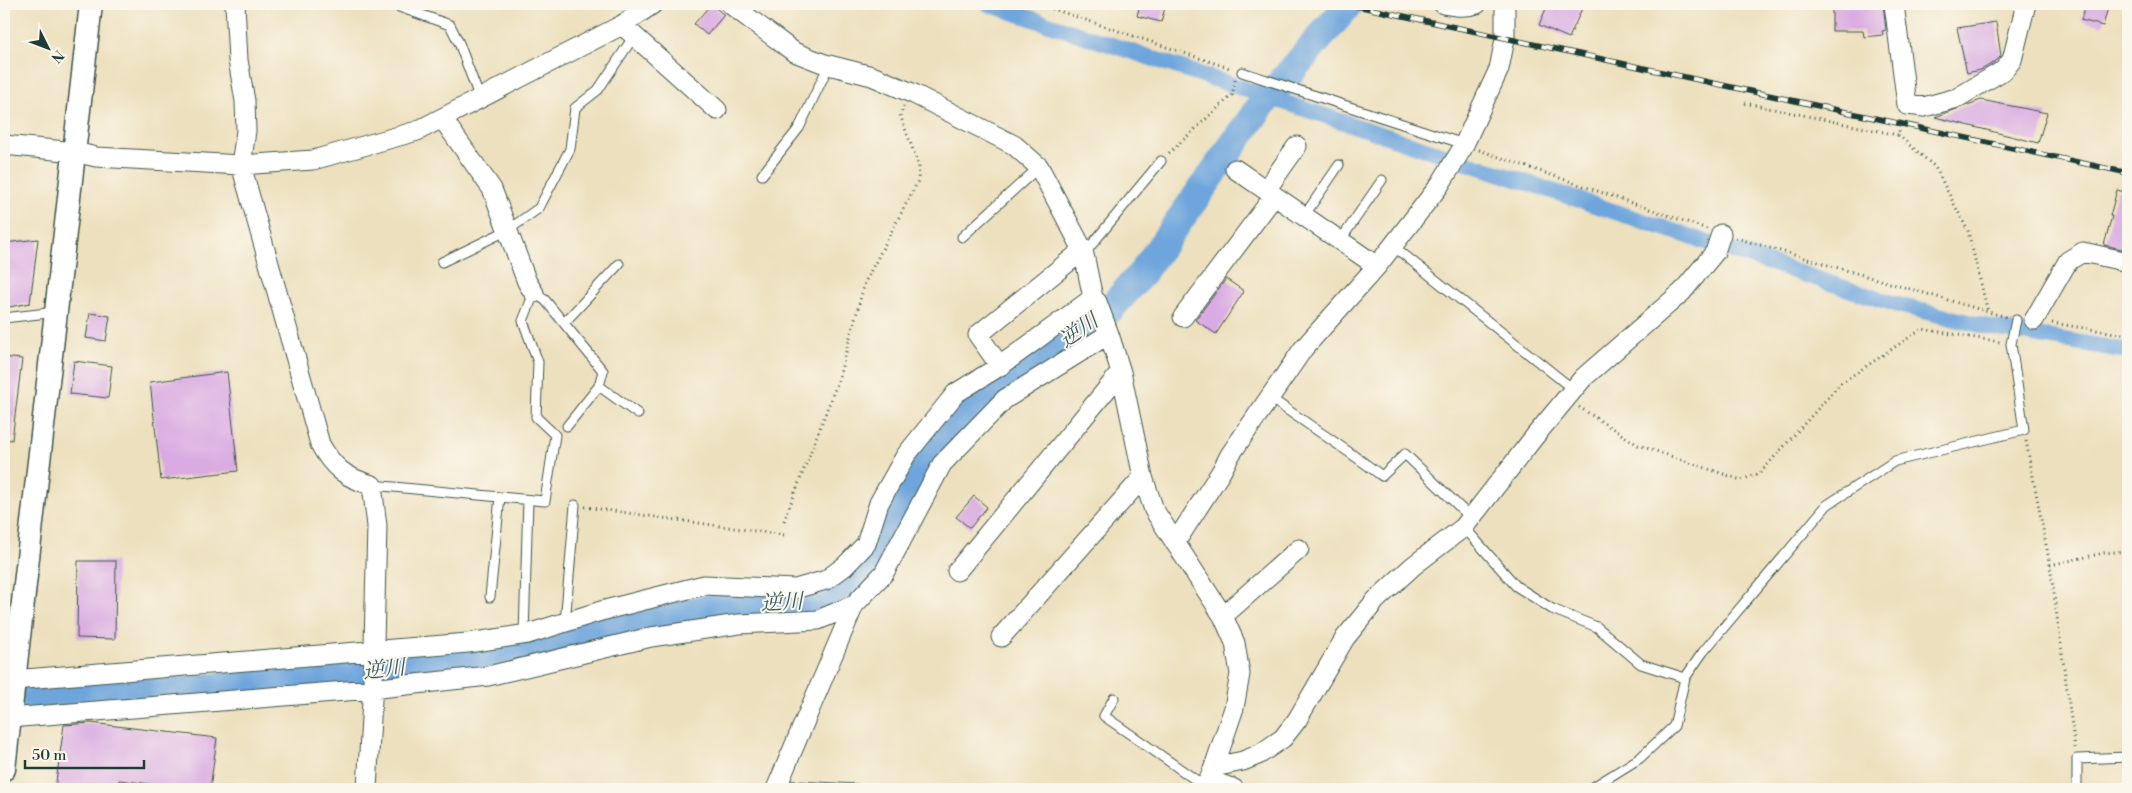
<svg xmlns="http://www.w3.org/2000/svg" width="2132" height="793" font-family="'Libre Bodoni','Noto Serif JP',serif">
  <rect width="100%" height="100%" fill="#fbf7ec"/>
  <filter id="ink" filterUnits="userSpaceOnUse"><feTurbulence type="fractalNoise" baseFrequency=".02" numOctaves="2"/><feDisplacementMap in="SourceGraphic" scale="10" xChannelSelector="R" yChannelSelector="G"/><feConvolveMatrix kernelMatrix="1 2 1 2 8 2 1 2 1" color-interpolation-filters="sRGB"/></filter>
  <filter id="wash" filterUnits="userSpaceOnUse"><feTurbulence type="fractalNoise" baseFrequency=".0096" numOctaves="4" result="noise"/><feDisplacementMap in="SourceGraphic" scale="20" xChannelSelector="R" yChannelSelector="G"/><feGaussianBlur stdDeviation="1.12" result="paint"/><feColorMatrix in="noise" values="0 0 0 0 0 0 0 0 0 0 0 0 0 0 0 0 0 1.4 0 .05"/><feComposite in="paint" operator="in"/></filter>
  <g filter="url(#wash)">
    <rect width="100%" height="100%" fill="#ede0be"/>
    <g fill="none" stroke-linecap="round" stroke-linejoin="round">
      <path stroke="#6ea5dc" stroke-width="16" d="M988,4l866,287 44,14 90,22 140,24"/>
      <path stroke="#6ea5dc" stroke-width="29" d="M4,699l185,-9 279,-29 188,-43 75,-13h73l24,-9 21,-11 22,-28 24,-40 26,-54 50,-57 139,-97 32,-36 118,-166 89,-103"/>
    </g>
    <g id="blocks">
      <path fill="#d9abe2" d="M711,4l13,11 -17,20 -13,-11z
        M1140,4h26l-5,18 -24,-6z
        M1548,4h36l-15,34 -30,-13z
        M1832,4h51l3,26 -4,1 1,4 -19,2 -1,-6h-31z
        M2086,4h23l-6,22 -22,-6z
        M1996,22l5,34 -5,5 -13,8 -16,4 -10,-45z
        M1981,100l66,13 -9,30 -103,-26z
        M2117,190l11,3v48l-2,9 -22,-5 8,-29h-2z
        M38,239l-8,64 -26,5v-65z
        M1226,279l18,12 -28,43 -21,-14z
        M90,313l20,3 -4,25 -20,-3z
        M4,357l18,2 -10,81 -8,-1z
        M74,361l38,5 -4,32 -38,-4z
        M227,372l11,99 -77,9 -11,-98z
        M974,496l13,11 -17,21 -14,-11z
        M78,561h38l-1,78 -38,-1z
        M91,723l126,15 -7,51h-46l1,-3 -46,-6 -1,9h-63l9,-64z"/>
    </g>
  </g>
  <g filter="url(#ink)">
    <use href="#blocks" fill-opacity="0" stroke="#3e5549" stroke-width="1"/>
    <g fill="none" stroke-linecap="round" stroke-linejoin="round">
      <defs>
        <path id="service" d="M391,4l59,21 9,18 21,56
          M1242,72l222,72
          M762,175l37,-47 30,-63
          M1304,216l35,-51
          M962,237l77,-70
          M1340,241l42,-61
          M1393,246l181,144
          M1084,254l77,-93
          M442,262l66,-32 31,-22 31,-59 5,-41 23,-18 36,-54
          M4,318l52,-6
          M564,323l55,-59
          M1269,397c38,27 76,51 113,79l23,-22 66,64
          M567,426l32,-40 39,28
          M372,485l128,12 -10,100
          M500,497l45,4 10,-66 -19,-18 2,-55 -15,-41 11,-28 11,7 58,71 -4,15
          M1464,527l52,59 36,23 45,18 44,37 44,14
          M565,623l10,-118
          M524,635l4,-135
          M1114,698l-10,18 102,71
          M778,785l79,4
          M1590,789l50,-31 34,-32 11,-48 18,-26 124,-147 68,-44 129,-31 -13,-86 5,-24
          M2077,789v-30l51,-2"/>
        <path id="minor" d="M235,4l3,56 7,41 1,30 -5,34 79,279c13,24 26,34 52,41l5,41 -4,156 -6,107
          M730,4l64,48 31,12 47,12 42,18 100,51 25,22 44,83 10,48 4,4 12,32 12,38 22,105 11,33 69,106 12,27 5,31 -6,34 -20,59 -9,22
          M1443,4c12,2 22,4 34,0
          M1894,4l13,101 17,2 33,-9 47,-28 8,-10 14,-56
          M622,25l95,85
          M442,118l50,71 35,93 7,11
          M4,145l71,7 21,5 145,8 72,-5 104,-29 205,-106 31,-21
          M1235,169l142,97
          M1266,190l31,-44
          M1183,317l91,-121
          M2034,320l34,-59 15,-9 45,10
          M1000,366l-22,-31 105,-85
          M1175,543l46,-71 9,-17 73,-106 74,-83 62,-80 23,-37 37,-80 6,-30v-35
          M957,571l164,-199
          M1223,616l76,-67
          M1001,637l142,-160
          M13,680l455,-37 60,-9 73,-23 103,-26 91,4 31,-9 19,-14 21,-22 13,-41 27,-48 50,-62 44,-27 93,-68
          M9,718l362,-29 117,-13 163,-39 88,-13 79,-4 36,-15 30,-32 58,-109 63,-65 104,-65
          M1214,767l29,-6 17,-7 23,-16 14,-18 48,-82 31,-38 37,-34 51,-39 71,-91 48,-58 99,-86 33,-40 6,-18
          M1209,780l25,9
          M776,789l78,-184"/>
        <path id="tertiary" d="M4,769l87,-765"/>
      </defs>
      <use href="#service" stroke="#3e5549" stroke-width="11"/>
      <use href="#minor" stroke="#3e5549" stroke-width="21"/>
      <use href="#tertiary" stroke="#3e5549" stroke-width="25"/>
      <path stroke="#3e5549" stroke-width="3" stroke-dasharray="1 4" stroke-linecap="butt" d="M1038,4l194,65
        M1745,103l153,32
        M1902,121l-4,14 37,32 33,64 20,81
        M1479,150l228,79
        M1169,153l63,-58 3,-15
        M1736,238l270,79
        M2052,323l76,12
        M1579,407l59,38 103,35 19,-7 81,-90 81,-54 78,13
        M2026,441l24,124 25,183
        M585,507l199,28
        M784,521l54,-140 27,-99 53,-101 1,-15 -19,-51 4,-9
        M2050,565l54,-12 24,-2"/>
      <use href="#service" stroke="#fff" stroke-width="9"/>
      <use href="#minor" stroke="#fff" stroke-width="19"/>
      <use href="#tertiary" stroke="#fff" stroke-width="22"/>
      <defs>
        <path id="rail" d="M1348,4l780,169"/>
      </defs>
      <use href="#rail" stroke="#1f3d34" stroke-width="5.5"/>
      <use href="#rail" stroke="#fbf7ec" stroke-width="4" stroke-dasharray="11" stroke-linecap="butt"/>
    </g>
  </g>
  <g text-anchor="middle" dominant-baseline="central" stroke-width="4" stroke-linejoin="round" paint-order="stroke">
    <g font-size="21" font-style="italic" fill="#375c66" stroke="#fbf7ec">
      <text transform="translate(1079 331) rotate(-35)">逆川</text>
      <text transform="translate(782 603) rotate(-3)">逆川</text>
      <text transform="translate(384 670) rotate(-6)">逆川</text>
    </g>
  </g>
  <rect width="2132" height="793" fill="none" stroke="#fbf7ec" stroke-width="20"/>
  <g transform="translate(48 48) rotate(132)" stroke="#fbf7ec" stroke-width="4" paint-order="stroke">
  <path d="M0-4L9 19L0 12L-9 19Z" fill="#1f3d34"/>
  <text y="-8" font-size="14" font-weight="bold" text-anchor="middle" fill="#1f3d34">N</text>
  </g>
  <path d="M25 760v8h119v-8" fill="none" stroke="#1f3d34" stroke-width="2.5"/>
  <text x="32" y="760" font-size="15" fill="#1f3d34" stroke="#fbf7ec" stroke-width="4" paint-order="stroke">50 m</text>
</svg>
